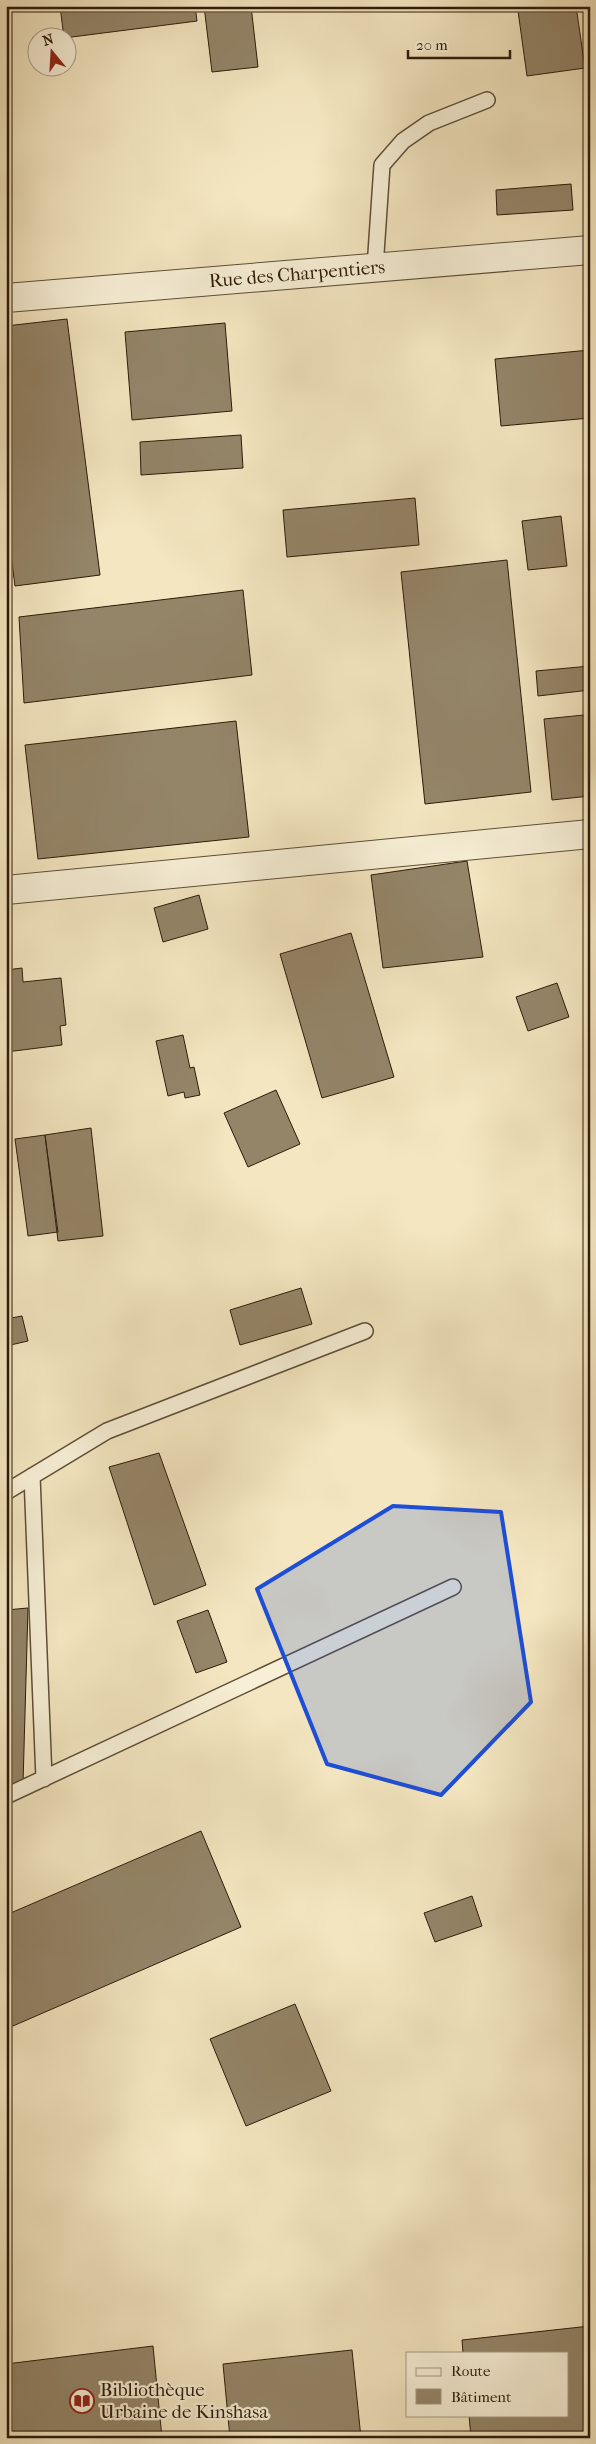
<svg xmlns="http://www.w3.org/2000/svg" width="596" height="2444" font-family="'IM FELL French Canon',serif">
  <rect width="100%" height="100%" fill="#f3e6c0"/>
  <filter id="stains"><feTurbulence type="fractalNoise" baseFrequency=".004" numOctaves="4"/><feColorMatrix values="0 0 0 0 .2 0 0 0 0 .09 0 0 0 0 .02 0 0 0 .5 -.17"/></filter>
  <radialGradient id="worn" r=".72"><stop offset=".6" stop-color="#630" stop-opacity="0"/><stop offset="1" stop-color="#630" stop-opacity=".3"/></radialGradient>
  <path fill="#948569" stroke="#2d1b0a" d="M60,6h135l2,15 -133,17z
    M204,6h47l7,61 -46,5z
    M552,6h24l9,62 -58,8 -9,-65z
    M571,184l2,26 -76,5 -1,-25z
    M67,319l33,256 -85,11 -9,-70v-190z
    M225,323l7,88 -100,9 -7,-88z
    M590,350v68l-89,8 -6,-67z
    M241,435l2,33 -102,7 -1,-33z
    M415,498l4,47 -132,12 -4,-47z
    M561,516l6,50 -39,4 -6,-49z
    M507,560l24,232 -106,12 -24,-232z
    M6,561l4,28 -4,1z
    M243,590l9,85 -228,28 -5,-86z
    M590,666v24l-52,6 -2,-25z
    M584,715l6,55v26l-38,4 -8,-81z
    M236,721l13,116 -211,22 -13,-114z
    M467,861l16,96 -100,11 -12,-93z
    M199,895l9,34 -45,13 -9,-34z
    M351,933l43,144 -72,21 -42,-144z
    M22,968l1,14 38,-4 5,47 -6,1 2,19 -56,7v-82z
    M557,983l12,34 -41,14 -12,-34z
    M183,1035l7,33 4,-1 6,28 -15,3 -1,-6 -16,4 -12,-55z
    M276,1090l24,54 -52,23 -24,-54z
    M91,1128l12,108 -45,5 -13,-106z
    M45,1135l13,97 -30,4 -13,-97z
    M301,1288l11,36 -72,21 -10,-35z
    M22,1316l6,25 -22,5v-27z
    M159,1453l47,132 -52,20 -45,-138z
    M28,1608l-5,176 -17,3v-177z
    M208,1610l19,52 -31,11 -19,-52z
    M201,1831l40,96 -235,102v-114z
    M472,1896l10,30 -47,16 -11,-29z
    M295,2004l36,87 -85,35 -36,-87z
    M590,2326v112h-119l-2,-23h98v-62h-104l-1,-13z
    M153,2346l9,92h-156v-74z
    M352,2350l9,88h-131l-7,-74z"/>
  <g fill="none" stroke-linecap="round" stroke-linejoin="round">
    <defs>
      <path id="lane" d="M375,268l7,-103 21,-24 26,-18 58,-23
        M32,1476l12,303
        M6,1492l101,-61 258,-100
        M6,1796l447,-209"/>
      <g id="street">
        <path id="s1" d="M6,298l584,-48"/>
        <path d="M6,890l584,-56"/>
      </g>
    </defs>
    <use href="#lane" stroke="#5e4e38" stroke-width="18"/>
    <use href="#street" stroke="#5e4e38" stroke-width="30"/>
    <use href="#lane" stroke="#f7efd6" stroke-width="15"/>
    <use href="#street" stroke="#f7efd6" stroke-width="28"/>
  </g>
  <path fill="#1d4ed8" fill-opacity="0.2" stroke="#1d4ed8" stroke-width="4" stroke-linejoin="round" d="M393,1506l108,6 30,190 -90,93 -114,-31 -70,-175z"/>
  <defs>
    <symbol id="library-ring" viewBox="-11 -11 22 22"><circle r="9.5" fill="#f7efd6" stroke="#8f2418" stroke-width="1.5"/><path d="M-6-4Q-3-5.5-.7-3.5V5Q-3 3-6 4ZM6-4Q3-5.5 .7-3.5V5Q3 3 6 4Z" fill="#8f2418"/></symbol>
  </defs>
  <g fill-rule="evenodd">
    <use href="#library-ring" x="68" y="2387" width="28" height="28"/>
  </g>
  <g text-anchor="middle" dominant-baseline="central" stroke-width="4.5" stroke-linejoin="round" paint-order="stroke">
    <g font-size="19" fill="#2d1b0a" stroke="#f7efd6">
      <text stroke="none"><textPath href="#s1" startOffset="292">Rue des Charpentiers</textPath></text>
    </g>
    <g font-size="19" fill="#2d1b0a" stroke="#f7efd6" text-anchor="start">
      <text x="100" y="2390">Bibliothèque<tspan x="100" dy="22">Urbaine de Kinshasa</tspan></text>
    </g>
  </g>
  <rect width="596" height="2444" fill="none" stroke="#f3e6c0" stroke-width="25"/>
  <rect x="8" y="8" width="581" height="2429" fill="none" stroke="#2d1b0a" stroke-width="2.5"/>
  <rect x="12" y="12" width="571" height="2419" fill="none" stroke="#2d1b0a"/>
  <rect x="406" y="2352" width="162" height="65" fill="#f7efd6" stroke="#a69a84"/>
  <rect x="416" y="2368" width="25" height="8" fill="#f7efd6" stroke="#a69a84"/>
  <text x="451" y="2376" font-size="15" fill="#2d1b0a">Route</text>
  <rect x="416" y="2389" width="25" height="15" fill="#948569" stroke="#a69a84"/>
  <text x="451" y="2402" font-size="15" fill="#2d1b0a">Bâtiment</text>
  <g transform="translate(52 52) rotate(342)"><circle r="24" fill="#f7efd6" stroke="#a69a84"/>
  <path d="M0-4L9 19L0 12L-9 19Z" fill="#8f2418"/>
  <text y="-8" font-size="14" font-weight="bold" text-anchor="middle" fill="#2d1b0a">N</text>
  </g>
  <path d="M408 50v8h102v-8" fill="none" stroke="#2d1b0a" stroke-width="2.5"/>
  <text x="416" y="50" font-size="15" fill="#2d1b0a" stroke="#f7efd6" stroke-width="4" paint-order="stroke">20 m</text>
  <rect width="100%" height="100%" filter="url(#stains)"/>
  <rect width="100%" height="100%" fill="url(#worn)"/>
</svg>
